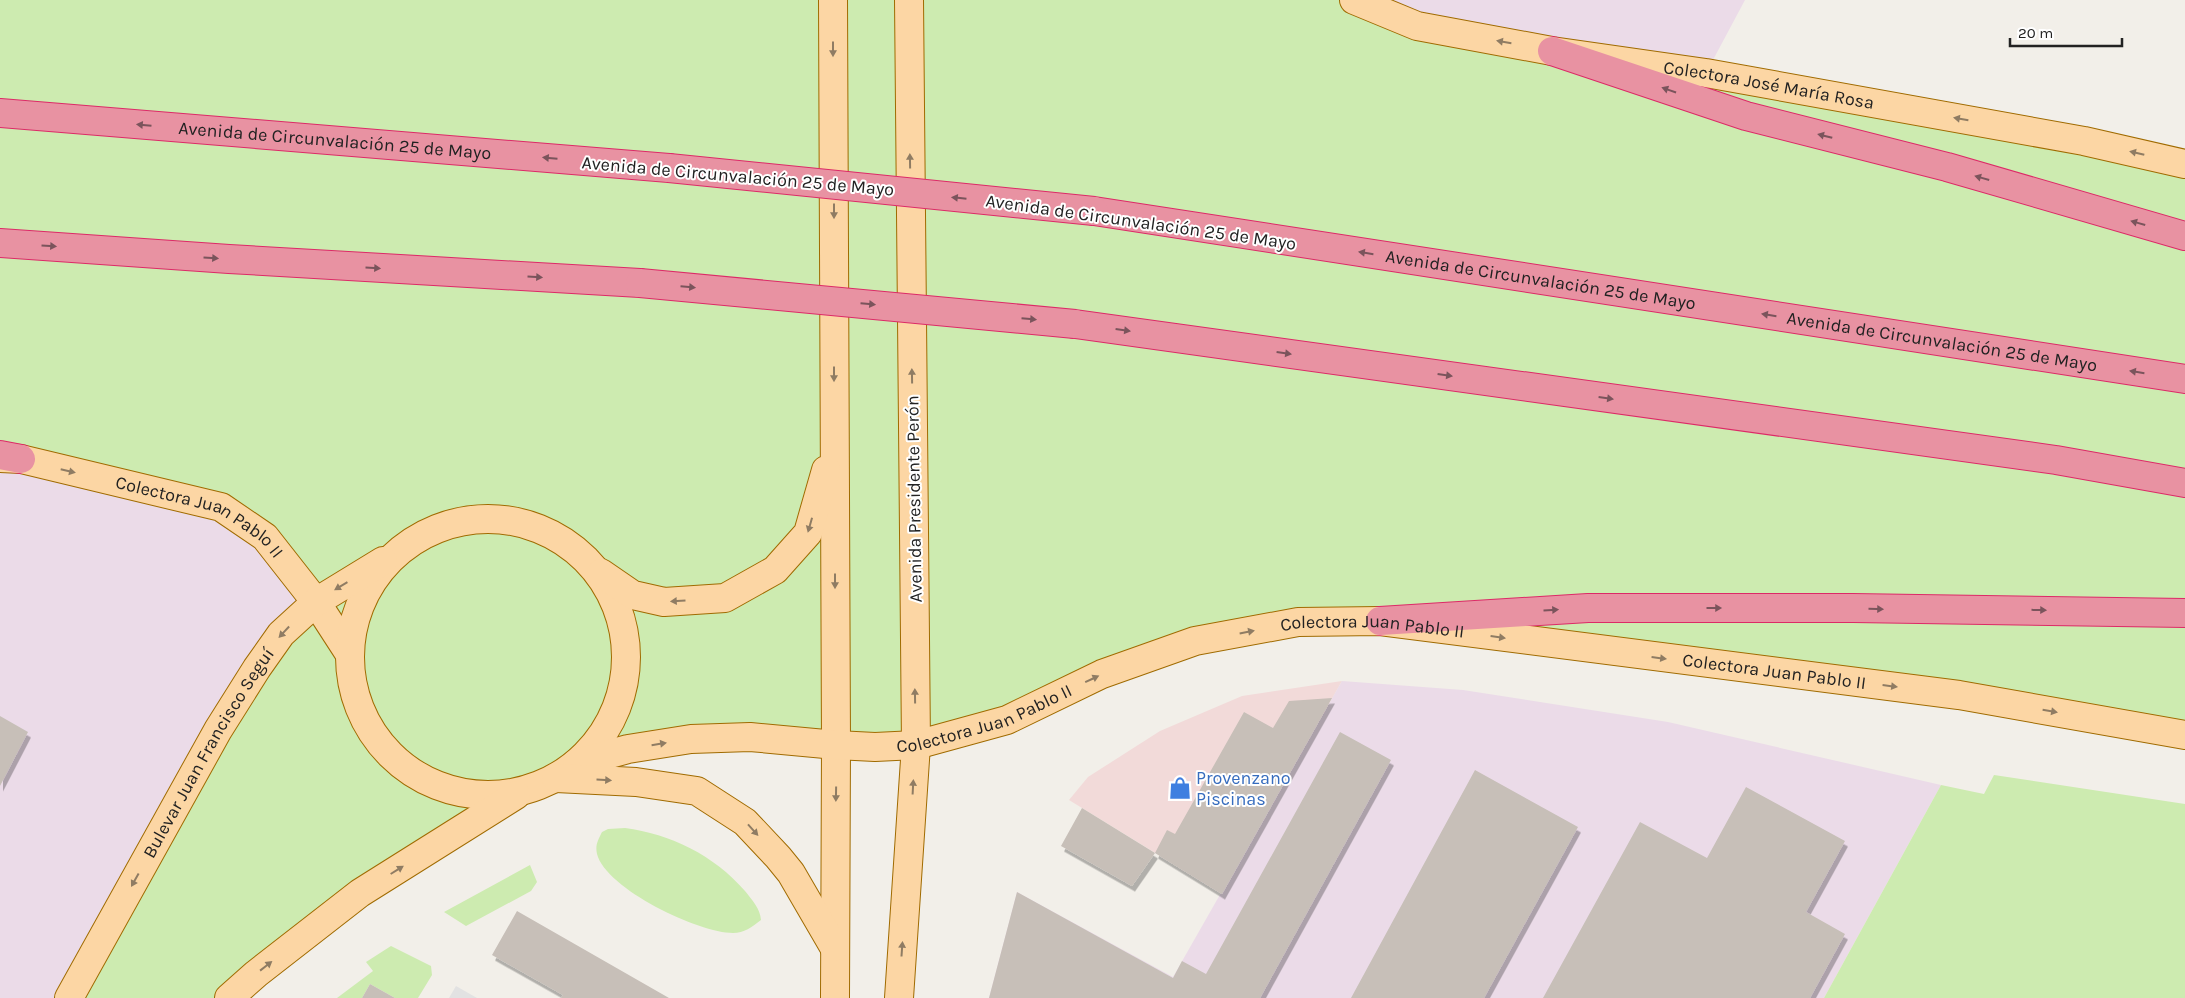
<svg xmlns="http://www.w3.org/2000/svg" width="2185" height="998" font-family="Karla,sans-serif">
  <defs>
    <filter id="shadow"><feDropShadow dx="3" dy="5.5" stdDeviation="0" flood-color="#0004"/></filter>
  </defs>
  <rect width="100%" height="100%" fill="#f2efe9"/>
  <path fill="#f2dad9" d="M1342,681l-120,213 -153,-94 19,-23 72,-46 82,-35z"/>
  <path fill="#ebdbe8" d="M1354,0h391l-39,73z
    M0,458l221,49 95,95 -247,396h-69z
    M1342,681l121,9 205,32 273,63 -117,213h-835l28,-106 156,85z"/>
  <path fill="#cdebb0" d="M0,0h1354l831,164v571l-887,-113 -382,123 -225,-6 -139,41 -31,12 -292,206h-160l149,-268 97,-128 -94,-95 -221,-49z
    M1994,775l191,29v194h-361l117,-213 43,9z
    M625,828c45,6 89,27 120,63 7,9 15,17 16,29 -9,7 -17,13 -28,13 -34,0 -127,-44 -136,-79 -2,-9 1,-14 5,-22l6,-3z
    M530,865l7,17 -6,9 -65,35 -22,-14z
    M391,946l40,20 1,9 -14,23h-23l-25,-14 -8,14h-25l36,-27 -7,-9z"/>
  <path fill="#e2e2e2" d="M456,986l21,12h-28z"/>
  <path fill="#c7bfb8" filter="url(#shadow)" d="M1332,698l-110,196 -67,-41 12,-23 8,4 69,-122 29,16 16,-27z
    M0,716l28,16 -28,54z
    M1340,732l51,28 -131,238h-271l28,-106 156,86 9,-17 24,13z
    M1475,770l103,57 -94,171h-133z
    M1746,787l99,54 -39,71 39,22 -35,64h-267l97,-176 67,36z
    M1082,808l73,45 -23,33 -71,-40z
    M517,911l152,87h-108l2,-3 -71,-40z
    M370,984l25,14h-33z"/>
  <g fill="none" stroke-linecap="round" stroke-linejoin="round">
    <defs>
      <g id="major">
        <path d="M833,0l3,745 -1,253"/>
        <path id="s1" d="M1354,0l63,26 135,25 154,22 378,68 101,23"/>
        <path id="s2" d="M0,458l21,1 200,48 44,30 51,65 33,51"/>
        <circle cx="488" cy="657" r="138"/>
        <path d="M601,573l32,22 31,7 61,-4 50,-28 33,-37 18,-63"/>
        <path id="s3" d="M577,763l51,-14 63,-10 59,-2 86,8 39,2 41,-2 91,-25 95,-46 93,-33 103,-19 82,-1 579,74 226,40"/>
        <path d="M556,778l80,4 61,9 48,31 33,35 13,16 43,74"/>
        <path id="s4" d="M69,998l149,-268 39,-62 24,-34 35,-32 67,-41"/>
        <path d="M229,998l27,-24 104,-81 156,-98"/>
        <path d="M899,998l17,-253 -7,-745"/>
      </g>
      <g id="highway">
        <path d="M1552,51l194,65 201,51 238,69"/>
        <path id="s5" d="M0,113l669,55"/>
        <path id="s6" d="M1094,211l1091,168"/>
        <path d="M0,243l229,16 411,24"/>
        <path d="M1075,324l981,136 129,23"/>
        <path d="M0,455l21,4"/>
        <path d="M1380,621l208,-13h265l332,5"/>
      </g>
    </defs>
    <use href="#major" stroke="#a06b00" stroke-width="30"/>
    <use href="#highway" stroke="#dc2a67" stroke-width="30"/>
    <use href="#major" stroke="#fcd6a4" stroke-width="28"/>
    <use href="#highway" stroke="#e892a2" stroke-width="28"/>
    <defs>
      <path id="highway-bridge" d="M669,168l425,43
        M640,283l435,41"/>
    </defs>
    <use href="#highway-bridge" stroke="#dc2a67" stroke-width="30" stroke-linecap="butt"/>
    <use href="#highway-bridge" stroke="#e892a2" stroke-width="28"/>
  </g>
  <defs><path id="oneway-solid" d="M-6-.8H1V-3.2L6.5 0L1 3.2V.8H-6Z" transform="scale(1.25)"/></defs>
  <g fill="#8f7c63">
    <use href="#oneway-solid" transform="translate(1504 42) rotate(-170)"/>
    <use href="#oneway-solid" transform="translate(833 49) rotate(90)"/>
    <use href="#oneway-solid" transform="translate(1961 119) rotate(-170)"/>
    <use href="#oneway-solid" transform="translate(2137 153) rotate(-167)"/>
    <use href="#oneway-solid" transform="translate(910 161) rotate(-91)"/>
    <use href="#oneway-solid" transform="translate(834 211) rotate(90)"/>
    <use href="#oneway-solid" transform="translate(834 374) rotate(90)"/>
    <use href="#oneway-solid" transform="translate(912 376) rotate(-91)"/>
    <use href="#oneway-solid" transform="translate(68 471) rotate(13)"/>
    <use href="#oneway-solid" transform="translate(810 525) rotate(106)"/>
    <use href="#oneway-solid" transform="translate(835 581) rotate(90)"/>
    <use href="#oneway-solid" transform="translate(341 586) rotate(149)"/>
    <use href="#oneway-solid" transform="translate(678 601) rotate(177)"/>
    <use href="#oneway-solid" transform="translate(284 632) rotate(133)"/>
    <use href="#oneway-solid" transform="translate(1247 632) rotate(-11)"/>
    <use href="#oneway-solid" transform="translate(1498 637) rotate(8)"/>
    <use href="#oneway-solid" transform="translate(1659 658) rotate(7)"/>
    <use href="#oneway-solid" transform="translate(1092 679) rotate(-25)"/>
    <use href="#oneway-solid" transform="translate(1890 686) rotate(7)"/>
    <use href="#oneway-solid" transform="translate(915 696) rotate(-91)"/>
    <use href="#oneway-solid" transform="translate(2050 711) rotate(10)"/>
    <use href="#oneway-solid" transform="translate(659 744) rotate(-9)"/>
    <use href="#oneway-solid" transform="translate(604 780) rotate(3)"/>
    <use href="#oneway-solid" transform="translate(913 787) rotate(-87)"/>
    <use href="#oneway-solid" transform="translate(836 794) rotate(91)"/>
    <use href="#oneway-solid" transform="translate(753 830) rotate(48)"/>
    <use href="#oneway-solid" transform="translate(397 870) rotate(-32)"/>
    <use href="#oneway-solid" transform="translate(135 880) rotate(119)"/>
    <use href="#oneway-solid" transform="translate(902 949) rotate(-86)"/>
    <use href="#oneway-solid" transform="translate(266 966) rotate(-38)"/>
  </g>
  <g fill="#7b545c">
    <use href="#oneway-solid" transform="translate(1669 90) rotate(-161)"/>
    <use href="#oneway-solid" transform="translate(144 125) rotate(-175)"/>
    <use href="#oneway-solid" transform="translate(1825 136) rotate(-166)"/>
    <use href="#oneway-solid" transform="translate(550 158) rotate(-175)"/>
    <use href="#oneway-solid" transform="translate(1982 178) rotate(-164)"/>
    <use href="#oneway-solid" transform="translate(959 198) rotate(-174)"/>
    <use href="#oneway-solid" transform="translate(2138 223) rotate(-164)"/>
    <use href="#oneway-solid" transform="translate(49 246) rotate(4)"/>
    <use href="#oneway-solid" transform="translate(1366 253) rotate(-171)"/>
    <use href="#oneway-solid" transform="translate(211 258) rotate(4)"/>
    <use href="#oneway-solid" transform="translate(373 268) rotate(3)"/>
    <use href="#oneway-solid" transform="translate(535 277) rotate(3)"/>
    <use href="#oneway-solid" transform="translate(688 287) rotate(5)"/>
    <use href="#oneway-solid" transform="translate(868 304) rotate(5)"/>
    <use href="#oneway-solid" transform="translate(1769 315) rotate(-171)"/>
    <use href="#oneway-solid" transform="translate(1029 319) rotate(5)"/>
    <use href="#oneway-solid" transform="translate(1123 330) rotate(8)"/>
    <use href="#oneway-solid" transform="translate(1284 353) rotate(8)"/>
    <use href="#oneway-solid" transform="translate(2137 372) rotate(-171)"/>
    <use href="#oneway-solid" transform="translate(1445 375) rotate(8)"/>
    <use href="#oneway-solid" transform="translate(1606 398) rotate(8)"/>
    <use href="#oneway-solid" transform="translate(1714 608)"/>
    <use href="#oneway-solid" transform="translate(1876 609) rotate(1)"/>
    <use href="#oneway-solid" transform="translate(1551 610) rotate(-3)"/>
    <use href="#oneway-solid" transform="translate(2039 610) rotate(1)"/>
  </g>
  <defs>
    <symbol id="shop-bare" viewBox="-9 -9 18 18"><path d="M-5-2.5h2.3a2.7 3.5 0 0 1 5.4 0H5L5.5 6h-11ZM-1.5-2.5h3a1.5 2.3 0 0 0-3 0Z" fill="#3f7fe0" stroke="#fff" stroke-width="2.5" paint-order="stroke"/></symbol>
  </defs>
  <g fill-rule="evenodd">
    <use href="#shop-bare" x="1164" y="772" width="32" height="32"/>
  </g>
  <g text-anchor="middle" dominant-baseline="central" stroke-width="4" stroke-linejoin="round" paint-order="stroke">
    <g font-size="18" fill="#222" stroke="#fff">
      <text stroke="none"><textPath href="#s1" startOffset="425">Colectora José María Rosa</textPath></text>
      <text stroke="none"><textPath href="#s5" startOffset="336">Avenida de Circunvalación 25 de Mayo</textPath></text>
      <text transform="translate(738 176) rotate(5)">Avenida de Circunvalación 25 de Mayo</text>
      <text transform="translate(1141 222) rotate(8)">Avenida de Circunvalación 25 de Mayo</text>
      <text stroke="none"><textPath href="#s6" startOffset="452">Avenida de Circunvalación 25 de Mayo</textPath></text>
      <text stroke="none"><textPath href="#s6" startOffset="858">Avenida de Circunvalación 25 de Mayo</textPath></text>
      <text transform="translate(914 499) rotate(-91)">Avenida Presidente Perón</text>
      <text stroke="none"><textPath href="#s2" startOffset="211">Colectora Juan Pablo II</textPath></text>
      <text stroke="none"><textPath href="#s3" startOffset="820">Colectora Juan Pablo II</textPath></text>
      <text stroke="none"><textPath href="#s3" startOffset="1225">Colectora Juan Pablo II</textPath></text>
      <text stroke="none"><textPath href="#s3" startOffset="415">Colectora Juan Pablo II</textPath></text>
      <text stroke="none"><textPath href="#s4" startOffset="282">Bulevar Juan Francisco Seguí</textPath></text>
    </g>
    <g font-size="18" fill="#366cbe" stroke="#fff" text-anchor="start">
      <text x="1196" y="778">Provenzano<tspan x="1196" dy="21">Piscinas</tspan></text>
    </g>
  </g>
  <path d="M2010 38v8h112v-8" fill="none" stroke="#222222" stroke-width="2.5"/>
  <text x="2018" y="38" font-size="15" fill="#222222" stroke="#ffffff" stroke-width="4" paint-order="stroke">20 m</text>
</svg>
